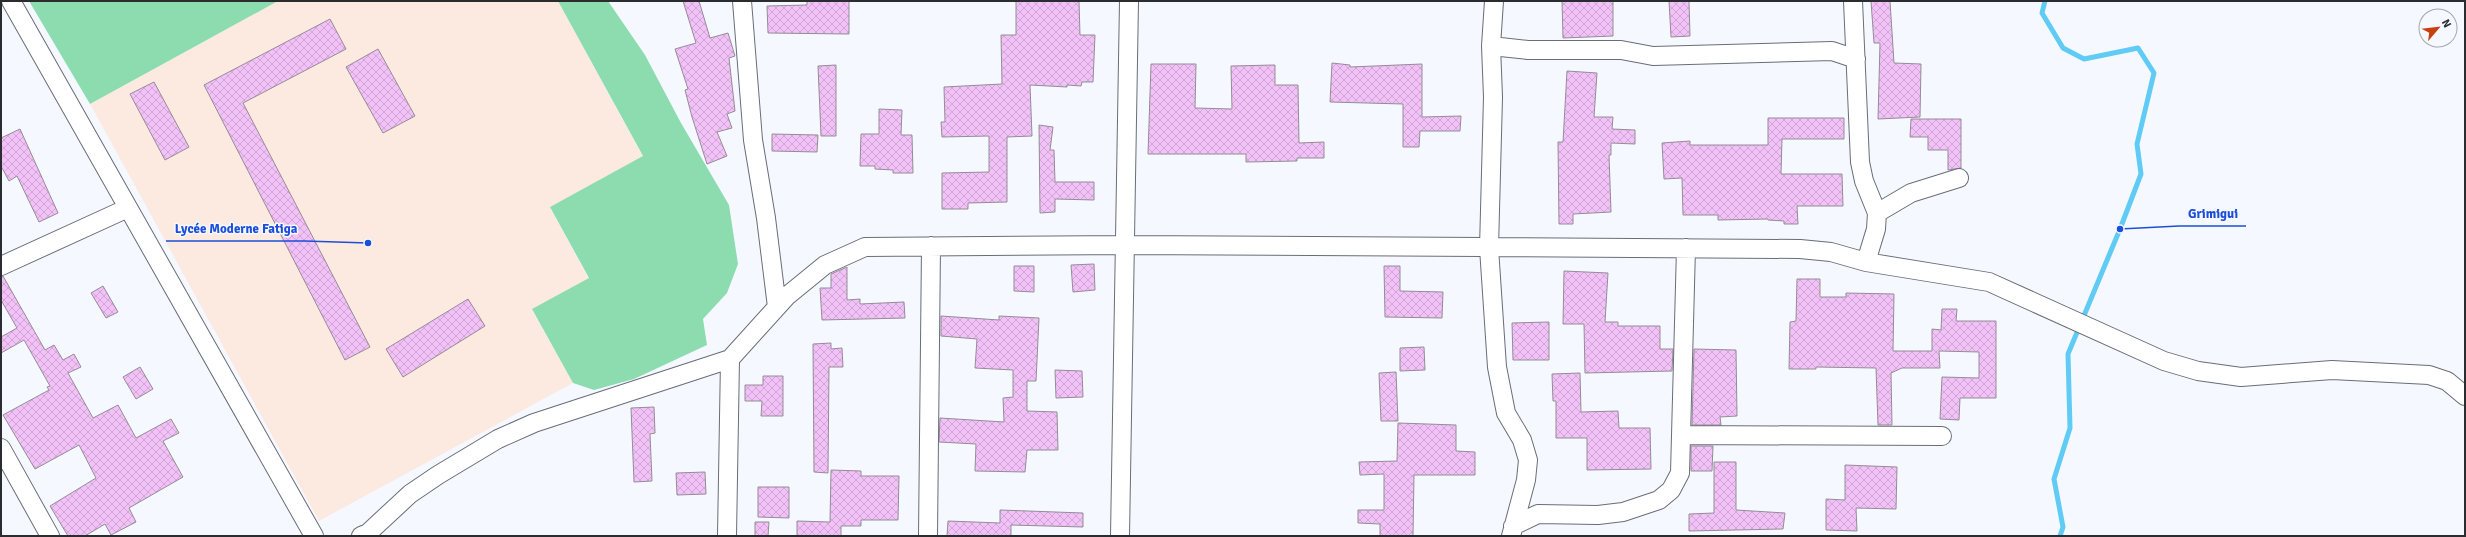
<svg xmlns="http://www.w3.org/2000/svg" width="2466" height="537" font-family="Signika,sans-serif">
  <defs>
    <pattern id="building-cross-hatch" width="8" height="8" patternUnits="userSpaceOnUse"><rect width="8" height="8" fill="#f2c1f8"/><path d="M0 0l8 8M0 8l8-8" fill="none" stroke="#d0a6d5"/></pattern>
  </defs>
  <rect width="100%" height="100%" fill="#f5f9ff"/>
  <path fill="#fceae0" d="M278,1h280l85,156 -93,50 39,72 -57,31 41,73 -254,138 -229,-417z"/>
  <path fill="#8ddcaf" d="M29,1h249l-188,103z
    M558,1h50l37,54 36,68 48,82 9,59 -11,29 -24,26 4,26 -73,34 -40,11 -21,-7 -41,-74 57,-31 -39,-71 93,-51z"/>
  <g fill="none" stroke-linecap="round" stroke-linejoin="round">
    <path stroke="#60cbf5" stroke-width="5" d="M2045,1l-3,12 21,35 21,11 54,-11 16,25 -17,71 4,30 -21,55 -52,125 2,74 -16,51 9,48 -3,9"/>
  </g>
  <path fill="url(#building-cross-hatch)" stroke="#948c95" d="M683,1h16l11,37 18,-5 7,23 -6,2 6,53 -8,3 5,14 -15,4 10,24 -20,8 -15,-47 -7,-27 3,-1 -13,-40 21,-6z
    M807,1h42v33l-81,-1 -1,-27 40,-1z
    M1016,1h63l1,34h15l-2,47h-11l-1,4 -14,-1v2l-37,-2 2,51 -25,1v65l-39,1v6h-26v-36l47,-1v-36l-47,1 -1,-15h4l-1,-35 58,-3 -1,-49h15z
    M1562,1h51v35l-50,2z
    M1669,1h20l1,35 -19,1z
    M1871,1h19l4,62 27,1 -1,53 -42,2 2,-76h-6z
    M330,19l16,30 -103,54 127,244 -25,13 -141,-275z
    M378,49l37,67 -32,17 -37,-66z
    M1332,63l18,2v2l72,-3v53l39,-1 -1,15h-40l-1,16h-16v-43l-73,-2z
    M1151,64h45l-1,44 37,1 -1,-43 44,-1v20h23l1,58 25,-1v16h-27v3l-51,1v-8h-98z
    M836,65v71h-15l-3,-70z
    M1567,71l30,2 -3,44h19l-1,12 23,1v14l-24,-1v12h-2l2,57 -38,2v10h-14l-1,-82h5z
    M154,82l35,65 -24,13 -35,-66z
    M879,109l23,1 -1,25h11l1,38h-20v-3l-18,-1v-3h-15l1,-32h18z
    M1768,118h76v21h-62l-1,35h61l1,32h-46l1,18h-14v-3l-16,-1v-1l-50,1v-5h-35l-1,-37 -18,1 -2,-36 28,-2v4h78z
    M1911,119h50v49l-13,2v-20h-20v-13h-18z
    M1039,125l14,2 -3,23h4l1,32h39v18l-39,-1v13l-15,1z
    M20,129l38,84 -19,9 -22,-46 -8,5 -8,-15v-28z
    M772,134l46,1 -1,17 -45,-1z
    M1094,264l1,26 -22,2 -2,-27z
    M1014,266h20v26l-20,-1z
    M1384,266h16v25l43,1 -1,26 -57,-1z
    M847,267v33l13,-1v5l44,-2 1,16 -83,2 -2,-32h11v-14z
    M1564,271l44,2 -3,49h13v4h42v23h13l-1,22 -87,2 -1,-49h-21z
    M1,276h2l42,74 9,-5 9,15 11,-6 7,13 -13,6 25,45 25,-13 18,33 35,-19 8,14 -16,8 20,36 -54,31 7,14 -25,13 -6,-11 -20,12h-17l-18,-30 46,-28 -17,-33 -44,24 -32,-54 46,-25 -2,-3 3,-1 -26,-46 -23,13v-16l16,-9 -16,-28z
    M1797,279h23v18h26v-4l48,1 -1,57h39v-22l9,1 1,-21h15l-1,12h40v77h-36l-1,22 -19,-1 2,-42 37,1v-26l-40,-1 1,17h-38l-11,5 1,52h-14l-2,-57 -60,-1v2h-27l1,-47 6,-1z
    M103,286l15,26 -12,6 -15,-25z
    M468,299l17,27 -82,51 -17,-28z
    M941,316l58,4v-4l40,2 -3,63h-9v30l30,1 1,38h-31l-2,22 -50,-1 1,-27 -37,-2 1,-24 64,4 -1,-24 10,-1v-27l-38,-2 2,-29 -36,-3z
    M1549,322v38h-36l-1,-37z
    M831,343v6l11,-1 1,19h-14l-1,106 -14,-1 -1,-128z
    M1424,347l1,23 -25,1v-23z
    M1694,349l42,1 1,66 -17,1 1,8h-29z
    M140,367l13,22 -17,10 -13,-22z
    M1055,370l27,1 1,26 -27,1z
    M1396,372l2,49h-17l-2,-48z
    M1580,373l1,39 37,-1 1,17h31l1,41 -64,1v-32h-31v-37h-3l-1,-27z
    M763,376h20v40h-22l1,-15h-17v-16h18z
    M654,407l1,26 -5,1 2,47 -18,1 -3,-74z
    M1398,423l58,2v26l19,1v23h-61l-1,61h-33v-12l-22,-1v-13h26v-36l-24,1 -1,-13 38,-1z
    M1691,446h22l-1,25h-21z
    M1714,462h22v48l49,3 -2,16 -94,2v-17l25,-1z
    M1845,465l52,2 -1,42 -40,-1 1,23 -31,-1v-31l19,1z
    M831,470l30,1v5h38l-1,44h-37v6h-20v10h-44v-15l33,1z
    M705,472l1,22 -29,1 -1,-22z
    M758,487h31v31l-31,-1z
    M1000,510l83,3v14l-72,-2v11h-64l1,-15 52,2z
    M755,522h14l-1,14h-13z"/>
  <g fill="none" stroke-linecap="round" stroke-linejoin="round">
    <defs>
      <path id="minor" d="M11,1l303,535
        M742,1l11,139 13,78 11,89
        M1494,1l-3,45 2,51 -4,151 8,119 9,46 16,27 6,20 -2,20 -15,56
        M1491,46l37,4h93l32,6 179,-5 24,8
        M1877,213l34,-20 48,-15
        M1866,262l123,20 175,79 34,10 43,6 91,-7 97,5 18,6 18,15
        M1,266l127,-58
        M1682,435l260,1
        M1,448l49,88
        M1513,526l25,-12 60,1 25,-3 36,-12 12,-10 9,-17 6,-225
        M361,536l7,-3 42,-39 28,-19 60,-36 36,-16 196,-64 57,-63 38,-31 40,-18 261,-2 674,4 31,3 35,10 10,-33 1,-16 -13,-32 -4,-19 -7,-161
        M727,536l3,-177
        M928,536l3,-290
        M1120,536l9,-535"/>
    </defs>
    <use href="#minor" stroke="#686d77" stroke-width="20"/>
    <use href="#minor" stroke="#fff" stroke-width="18"/>
  </g>
  <path fill="none" stroke="#1d4ed8" stroke-width="1.5" d="M2120 229L2179 226H2246M368 243L305 241H166"/>
  <g fill="#1d4ed8" stroke="#f5f9ff" stroke-width="1.5">
    <circle cx="2120" cy="229" r="4"/>
    <circle cx="368" cy="243" r="4"/>
  </g>
  <g font-size="13" text-anchor="middle" font-weight="bold" fill="#1d4ed8" stroke="#f5f9ff" stroke-width="3" stroke-linejoin="round" paint-order="stroke">
    <text x="2213" y="218">Grimigui</text>
    <text x="236" y="233">Lycée Moderne Fatiga</text>
  </g>
  <rect width="2466" height="537" fill="none" stroke="#2a2c30" stroke-width="4"/>
  <g transform="translate(2438 28) rotate(62)"><circle r="19" fill="#f5f9ff" stroke="#a4a7ac"/>
  <path d="M0-3L7 15L0 10L-7 15Z" fill="#c84012"/>
  <text y="-6" font-size="11" font-weight="bold" text-anchor="middle" fill="#2a2c30">N</text>
  </g>
</svg>
